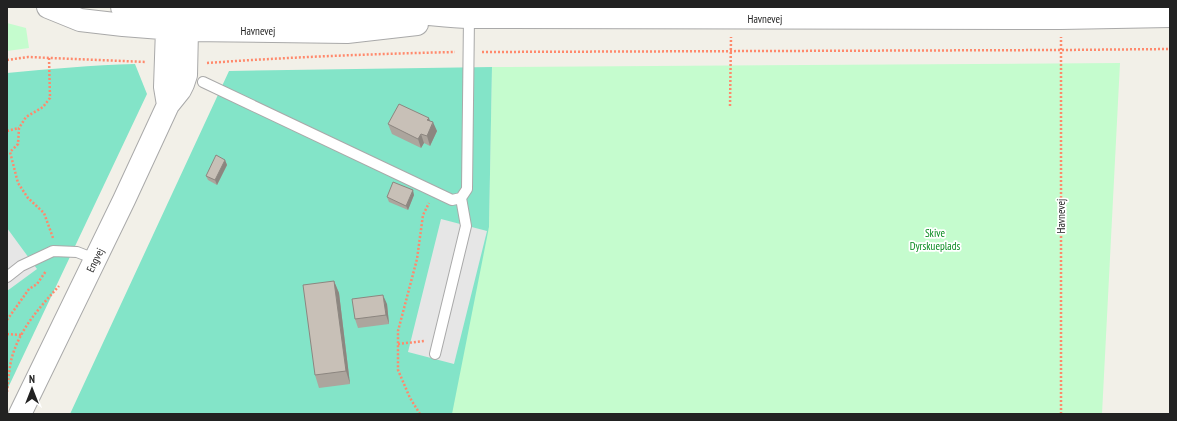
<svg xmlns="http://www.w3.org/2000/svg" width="1177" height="421" font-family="'PT Sans Narrow',sans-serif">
  <rect width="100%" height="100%" fill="#f2f0e8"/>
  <path fill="#c5fcce" d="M7,23l19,5 3,20 -22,3z
    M1120,63l-18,351h-664l51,-187 3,-160z"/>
  <path fill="#83e4c8" d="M135,64l12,30 -140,296v-317c43,-4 85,-8 128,-9z
    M492,67l-3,160 -37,187h-382l159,-343z"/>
  <path fill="#e6e6e6" d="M441,219l46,12 -33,133 -46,-12z
    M7,228l30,41 -30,22z"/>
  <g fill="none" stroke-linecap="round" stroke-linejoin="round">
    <defs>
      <path id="service" d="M203,82l249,118 9,-2 6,-9 2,-172
        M7,277l14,-11 32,-15 24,1 18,7
        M435,354l31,-128 -5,-28"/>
      <path id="tertiary" d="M48,7l32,13 43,5 64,5 160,2 70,-8
        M122,7c92,11 185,3 278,5 23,1 46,4 69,5l592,1 109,-2
        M168,105l-3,-18 2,-58 8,-13
        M20,414l104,-214 44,-95 12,-15 3,-6 3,-9 1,-45 -9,-19"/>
    </defs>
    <use href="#service" stroke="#a9a9a9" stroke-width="12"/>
    <use href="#tertiary" stroke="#a9a9a9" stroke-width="24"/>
    <path stroke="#ff896c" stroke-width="2.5" stroke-dasharray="2 2" stroke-linecap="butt" d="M482,52l579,-2 109,-1
      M49,58l1,40 -7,9 -17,10 -7,11 -1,16 -8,8 8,31 10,15 16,15 9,25
      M7,60l21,-3 118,5
      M207,63c83,-6 165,-9 248,-11
      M730,106l1,-69
      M7,131l12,-3
      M7,320l22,-31 8,-5 9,-13
      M7,334l14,1
      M398,344l26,-3
      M7,392c1,-10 2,-21 4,-31 7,-30 28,-53 48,-75
      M420,414l-10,-16 -12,-28v-39l19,-72 6,-44 6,-12
      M1061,414v-377"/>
    <use href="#service" stroke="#fff" stroke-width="10"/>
    <use href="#tertiary" stroke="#fff" stroke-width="22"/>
  </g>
  <path fill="#aca59d" d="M430,121l7,10 -7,15 -6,-3 -3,5 -29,-14 -4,-10z
    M225,160l2,5 -10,20 -9,-5 -2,-4z
    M414,195l-6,15 -19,-8 -2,-5z
    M334,281l5,12 11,91 -31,4 -4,-13z
    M387,304l2,20 -31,4 -3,-9z"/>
  <path fill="#8c8680" d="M429,118l3,8 1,-4 4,9 -7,15 -3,-10v-16z
    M421,134l3,9 -3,5 -3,-9z
    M225,160l2,5 -10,20 -2,-5z
    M413,190l1,5 -6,15 -2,-4z
    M334,281l5,12 11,91 -4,-13z
    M383,295l4,9 2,20 -3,-9z"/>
  <path fill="#c8c0b7" stroke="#8c8680" d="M399,104l30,14 -2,2 6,2 -6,14 -6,-2 -3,5 -30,-15z
    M216,155l9,5 -10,20 -9,-4z
    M393,182l20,8 -7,16 -19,-9z
    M334,281l12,90 -31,4 -12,-90z
    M383,295l3,20 -31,4 -3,-20z"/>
  <g text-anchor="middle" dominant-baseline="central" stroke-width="3.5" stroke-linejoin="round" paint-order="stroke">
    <g font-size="11" fill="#222" stroke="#fff">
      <text x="765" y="19">Havnevej</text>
      <text x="258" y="31">Havnevej</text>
      <text transform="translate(1061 216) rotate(-90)">Havnevej</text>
      <text transform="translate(95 260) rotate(-64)">Engvej</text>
    </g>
    <g font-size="11" fill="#06891d" stroke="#fff">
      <text x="935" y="233">Skive<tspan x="935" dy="13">Dyrskueplads</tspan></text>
    </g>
  </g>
  <rect width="1177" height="421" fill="none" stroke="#222222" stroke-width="16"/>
  <g transform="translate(32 389)" stroke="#ffffff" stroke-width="3" paint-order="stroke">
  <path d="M0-3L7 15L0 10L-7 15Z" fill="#222222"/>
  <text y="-6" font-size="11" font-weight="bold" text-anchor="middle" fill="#222222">N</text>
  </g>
</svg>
